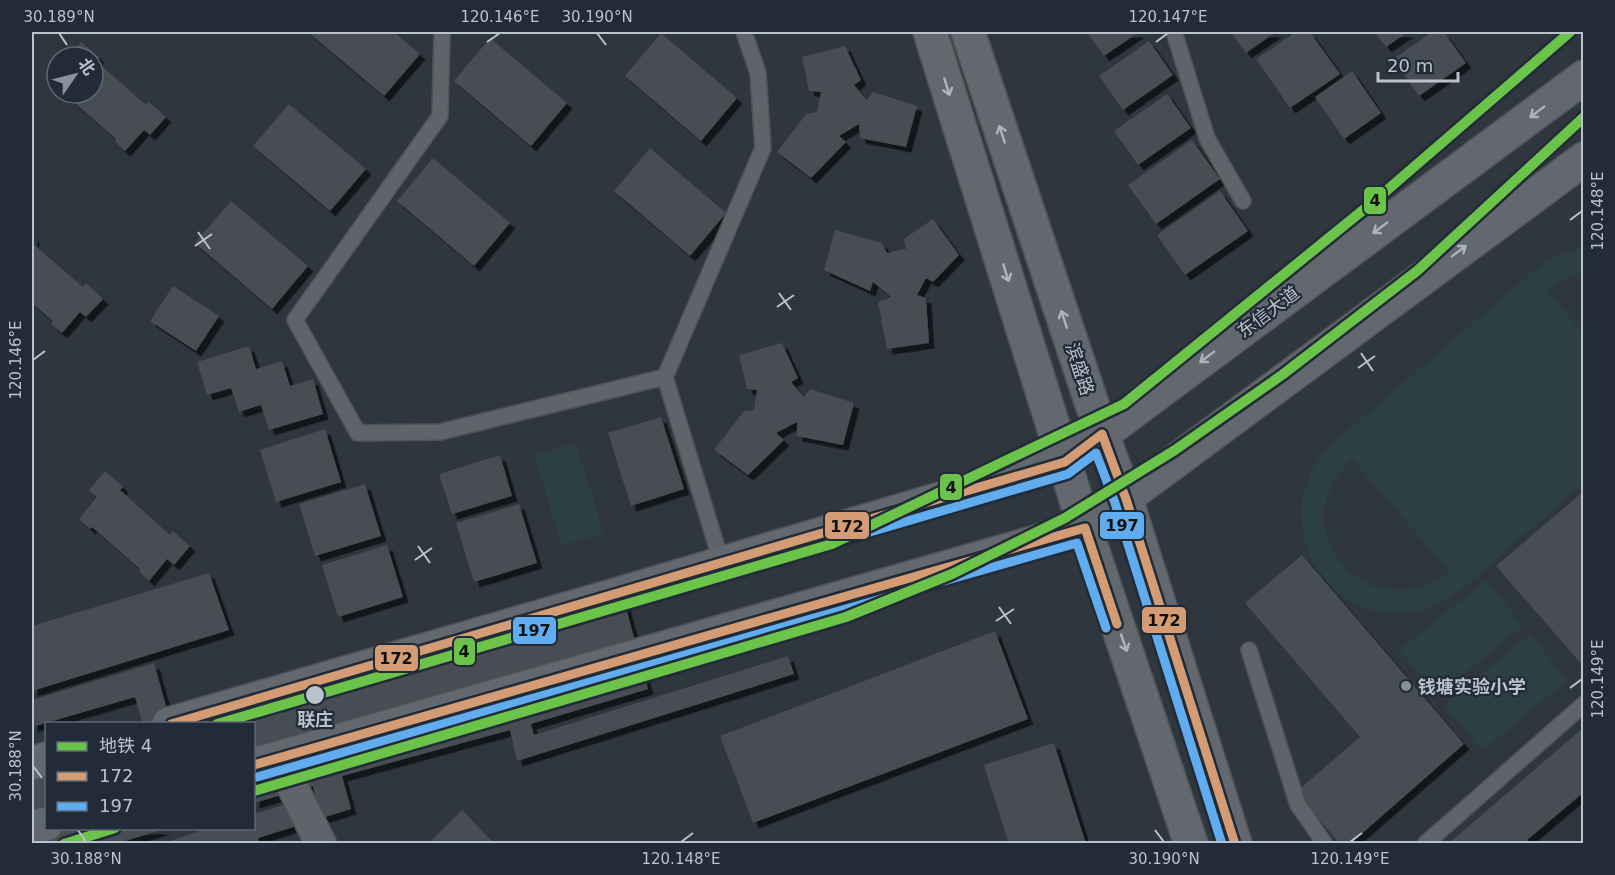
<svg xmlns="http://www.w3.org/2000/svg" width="1615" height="875" font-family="'DejaVu Sans','Noto Sans SC',sans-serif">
  <defs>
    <filter id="shadow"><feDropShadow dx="5.5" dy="5.5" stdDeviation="0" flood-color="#0009"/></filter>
  </defs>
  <rect width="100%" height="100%" fill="#2f363d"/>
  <path fill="#2c4043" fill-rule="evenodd" d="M1583,247v25l-16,6 -19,13 35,42v151l-122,106c-17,11 -34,21 -55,23 -73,7 -126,-72 -96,-138 5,-13 15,-23 24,-33l202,-173c15,-11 29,-18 47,-22zM1352,459l97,112c-11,11 -26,17 -41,19 -47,5 -89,-35 -83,-83 3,-19 14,-35 27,-48z
    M576,443l28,90 -42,13 -28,-91z
    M1486,580l37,46 -86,70 -38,-46z
    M1530,634l38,46 -86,71 -38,-46z"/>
  <path fill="#474d53" filter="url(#shadow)" d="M308,32h86l26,22 -36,42z
    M1087,32h52l-35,24z
    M1231,32h45l-30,21z
    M1296,32h14l30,42 -50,34 -34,-49z
    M1375,32h33l-22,15z
    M1432,32h12l22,31 -47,33 -26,-37z
    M661,33l76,65 -36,43 -76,-65z
    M490,38l77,65 -36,43 -77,-65z
    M1149,41l24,34 -50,35 -24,-34z
    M81,42l18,15 -3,4 50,44 3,-3 17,15 -16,18 -6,-5 -19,21 -10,-9 1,-3 -48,-42 -2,2 -7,-6h34v-36h-25z
    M845,46l16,34 -7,5 13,15 6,-8 44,14 -11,41 -46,-9 -1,-14 -20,12 7,6 -35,36 -34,-26 29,-38 11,-2 4,-20 -12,-1 -7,-34z
    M1352,71l29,42 -37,26 -29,-42z
    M1167,94l24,34 -53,37 -24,-34z
    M289,104l77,65 -36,42 -77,-65z
    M1192,140l28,39 -64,45 -28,-39z
    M650,148l76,65 -36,43 -76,-65z
    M433,158l77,65 -36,43 -77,-65z
    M1220,191l28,40 -63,44 -28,-40z
    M231,201l77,65 -36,43 -77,-66z
    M933,219l26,36 -26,27 -7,-4 -9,17 9,3 3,45 -42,6 -9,-47 13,-5 -18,-15 -3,9 -46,-21 11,-40 47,13 5,10 19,-4 -2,-10z
    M32,236l3,3 -3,4 51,44 3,-4 17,16 -17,18 -6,-5 -18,21 -11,-9 2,-3 -21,-18z
    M173,286l46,30 -23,35 -46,-30z
    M782,343l16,35 -7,4 13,15 6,-8 44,14 -11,42 -46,-9v-14l-21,11 8,7 -36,35 -34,-25 30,-39 10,-1 3,-20 -10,-1 -8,-34z
    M249,346l7,23 26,-8 8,25 23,-7 10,35 -54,16 -8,-25 -22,7 -8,-24 -24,7 -10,-33z
    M661,417l23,72 -53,17 -23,-73z
    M325,429l16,53 -65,20 -16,-52z
    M500,455l12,41 -60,18 -13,-40z
    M105,471l18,16 -3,3 50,45 3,-4 17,15 -16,19 -7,-6 -18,22 -10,-10 1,-2 -48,-42 -2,2 -11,-10 18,-22 -8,-7z
    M365,484l16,52 -66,20 -16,-52z
    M1584,491v176l-88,-101z
    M519,504l18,59 -63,19 -18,-59z
    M387,545l16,52 -65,20 -16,-52z
    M1302,555l162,189 -114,100h-10l-44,-52 64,-55 -115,-134z
    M209,573l20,57 -197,61v-65z
    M622,593l26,96 -117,35 3,11 254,-79 6,18 -277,87 -7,-31 -168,46 9,33 -93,29 1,6h-97l46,-16h46v-14l61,-19 -2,-9 -59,17v-79h-76z
    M995,631l33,88 -275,104 -33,-87z
    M154,663l17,61h-28l-8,-27 -103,30v-27z
    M1584,727v65l-57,48 3,4h-82z
    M1054,743l32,101h-77l-25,-79z
    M46,761v67l119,1 -50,15h-83v-79z
    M462,810l33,34h-67z"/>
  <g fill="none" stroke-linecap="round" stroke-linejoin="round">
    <defs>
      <path id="lane" d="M442,32l-2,84 -145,204 63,113 82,-1 225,-55 98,-229 -5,-75 -14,-41
        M1174,32l33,106 36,63
        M665,377l57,187
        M1249,650l49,155 27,39
        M1425,844l159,-140"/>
      <path id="street" d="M278,758l43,86"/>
      <path id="secondary" d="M930,32l155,496 106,316
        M968,32l134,402 24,65 109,345
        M169,724l453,-131 443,-131 519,-385
        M32,763l14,-4
        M254,765l831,-237 499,-369
        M32,828l14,-4"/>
    </defs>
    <use href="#lane" stroke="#4d5257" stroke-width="18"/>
    <use href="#street" stroke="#4d5257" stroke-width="33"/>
    <use href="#secondary" stroke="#4d5257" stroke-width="36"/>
    <use href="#lane" stroke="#5f646a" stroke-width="15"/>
    <use href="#street" stroke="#5f646a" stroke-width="30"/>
    <use href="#secondary" stroke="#63686f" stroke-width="33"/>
    <defs>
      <path id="bus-1" d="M171,724l894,-262 37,-28 24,65 109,345
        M254,765l831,-237 32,96"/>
      <path id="bus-2" d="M214,724l854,-250 28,-21 19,50 107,341
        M257,777l820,-234 29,85"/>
    </defs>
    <use href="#bus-1" stroke="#222c38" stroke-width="14"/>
    <use href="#bus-2" stroke="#222c38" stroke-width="14"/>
    <use href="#bus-1" stroke="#d39c74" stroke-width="9"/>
    <use href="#bus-2" stroke="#60acee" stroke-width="9"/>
    <defs>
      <path id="metro-1" d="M217,724l615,-180 292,-140 254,-206 192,-166
        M254,791l592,-174 106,-43 113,-56 110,-68 107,-75 135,-104 167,-154
        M64,844l51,-16"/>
    </defs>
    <use href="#metro-1" stroke="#222c38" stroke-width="15"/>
    <use href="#metro-1" stroke="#6bc349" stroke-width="10"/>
  </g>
  <defs><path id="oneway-shaft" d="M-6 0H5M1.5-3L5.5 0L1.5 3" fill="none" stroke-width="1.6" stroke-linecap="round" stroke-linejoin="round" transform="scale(1.5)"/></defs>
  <g stroke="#adb4be">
    <use href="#oneway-shaft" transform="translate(947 87) rotate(73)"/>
    <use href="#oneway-shaft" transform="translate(1537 112) rotate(143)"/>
    <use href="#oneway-shaft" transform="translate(1002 134) rotate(-108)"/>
    <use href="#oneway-shaft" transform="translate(1380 228) rotate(143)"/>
    <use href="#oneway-shaft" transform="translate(1459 251) rotate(-37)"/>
    <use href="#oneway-shaft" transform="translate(1006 273) rotate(73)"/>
    <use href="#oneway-shaft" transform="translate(1064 319) rotate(-108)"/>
    <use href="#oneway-shaft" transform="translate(1207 357) rotate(143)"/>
    <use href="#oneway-shaft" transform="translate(1124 643) rotate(71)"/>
  </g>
  <path fill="none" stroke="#bac2cc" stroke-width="2" d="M59,33l8,12M597,33l9,12M487,42l13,-9M1156,42l12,-9M1570,220l12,-9M198,232l12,17M195,246l17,-12M779,293l12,17M777,307l17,-12M1361,353l12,18M33,360l12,-9M1358,368l17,-12M418,546l12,17M415,560l17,-12M999,607l12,17M996,621l18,-12M1570,688l12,-9M33,766l9,12M78,830l8,12M1155,830l9,12M681,842l12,-9M1350,842l12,-9"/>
  <circle fill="#89919a" stroke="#222c38" stroke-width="2" cx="1406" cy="686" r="6"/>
  <circle fill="#bac2cc" stroke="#222c38" stroke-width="2" cx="315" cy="695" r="10"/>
  <g text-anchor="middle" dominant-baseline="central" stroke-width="4.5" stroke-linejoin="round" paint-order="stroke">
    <g font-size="18" fill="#bac2cc" stroke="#222c38">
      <text transform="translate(1268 312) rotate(-37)">东信大道</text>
      <text transform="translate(1080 369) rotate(72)">滨盛路</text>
    </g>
    <g font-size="18" font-weight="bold" fill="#bac2cc" stroke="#222c38" text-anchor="start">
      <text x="1418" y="686">钱塘实验小学</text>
    </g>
    <g font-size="18" font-weight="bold" fill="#bac2cc" stroke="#222c38">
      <text x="315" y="719">联庄</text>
    </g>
  </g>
  <g stroke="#222c38" stroke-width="2">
    <rect x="1363" y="186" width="24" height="29" rx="6" fill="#6bc349"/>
    <rect x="939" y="473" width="24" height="28" rx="6" fill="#6bc349"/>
    <rect x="1099" y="511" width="46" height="29" rx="6" fill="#60acee"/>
    <rect x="824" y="511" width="46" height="29" rx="6" fill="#d39c74"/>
    <rect x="1141" y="606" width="46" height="28" rx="6" fill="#d39c74"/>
    <rect x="512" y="616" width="45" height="29" rx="6" fill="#60acee"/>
    <rect x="453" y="637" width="23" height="29" rx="6" fill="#6bc349"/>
    <rect x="374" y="644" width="45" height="28" rx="6" fill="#d39c74"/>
  </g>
  <g font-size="16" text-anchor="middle" font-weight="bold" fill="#111">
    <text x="1375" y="206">4</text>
    <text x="951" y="493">4</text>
    <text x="1122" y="531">197</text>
    <text x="847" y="532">172</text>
    <text x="1164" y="626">172</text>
    <text x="534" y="636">197</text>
    <text x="464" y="657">4</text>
    <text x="396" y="664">172</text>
  </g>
  <rect width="1615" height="875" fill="none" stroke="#222c38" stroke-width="66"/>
  <rect x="45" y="722" width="210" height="108" fill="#222c38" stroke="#5f6873" stroke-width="1.5"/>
  <rect x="57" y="742" width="30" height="9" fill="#6bc349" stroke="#5f6873" stroke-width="1.5"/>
  <text x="99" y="752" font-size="18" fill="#bac2cc">地铁 4</text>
  <rect x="57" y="772" width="30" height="9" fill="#d39c74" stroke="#5f6873" stroke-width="1.5"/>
  <text x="99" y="782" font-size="18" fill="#bac2cc">172</text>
  <rect x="57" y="802" width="30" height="9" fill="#60acee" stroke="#5f6873" stroke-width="1.5"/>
  <text x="99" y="812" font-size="18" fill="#bac2cc">197</text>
  <g transform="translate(75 75) rotate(55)"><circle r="28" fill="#222c38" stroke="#5f6873" stroke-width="1.5"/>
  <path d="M0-4.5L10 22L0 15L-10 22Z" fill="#89919a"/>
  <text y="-9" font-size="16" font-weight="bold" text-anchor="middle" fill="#bac2cc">北</text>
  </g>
  <path d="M1378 72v9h80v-9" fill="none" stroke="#bac2cc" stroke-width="3"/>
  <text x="1387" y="72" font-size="18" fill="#bac2cc" stroke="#222c38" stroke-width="4.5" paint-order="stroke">20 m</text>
  <rect x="33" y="33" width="1549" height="809" fill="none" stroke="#bac2cc" stroke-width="2"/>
  <g font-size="15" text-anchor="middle" fill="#bac2cc">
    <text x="59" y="22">30.189°N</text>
    <text x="500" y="22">120.146°E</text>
    <text x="597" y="22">30.190°N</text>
    <text x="1168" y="22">120.147°E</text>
    <text transform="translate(1598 211) rotate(-90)" y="5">120.148°E</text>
    <text transform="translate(16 360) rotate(-90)" y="5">120.146°E</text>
    <text transform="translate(1598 679) rotate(-90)" y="5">120.149°E</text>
    <text transform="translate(16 766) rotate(-90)" y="5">30.188°N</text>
    <text x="86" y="864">30.188°N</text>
    <text x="681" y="864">120.148°E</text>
    <text x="1164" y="864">30.190°N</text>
    <text x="1350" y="864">120.149°E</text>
  </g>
</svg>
